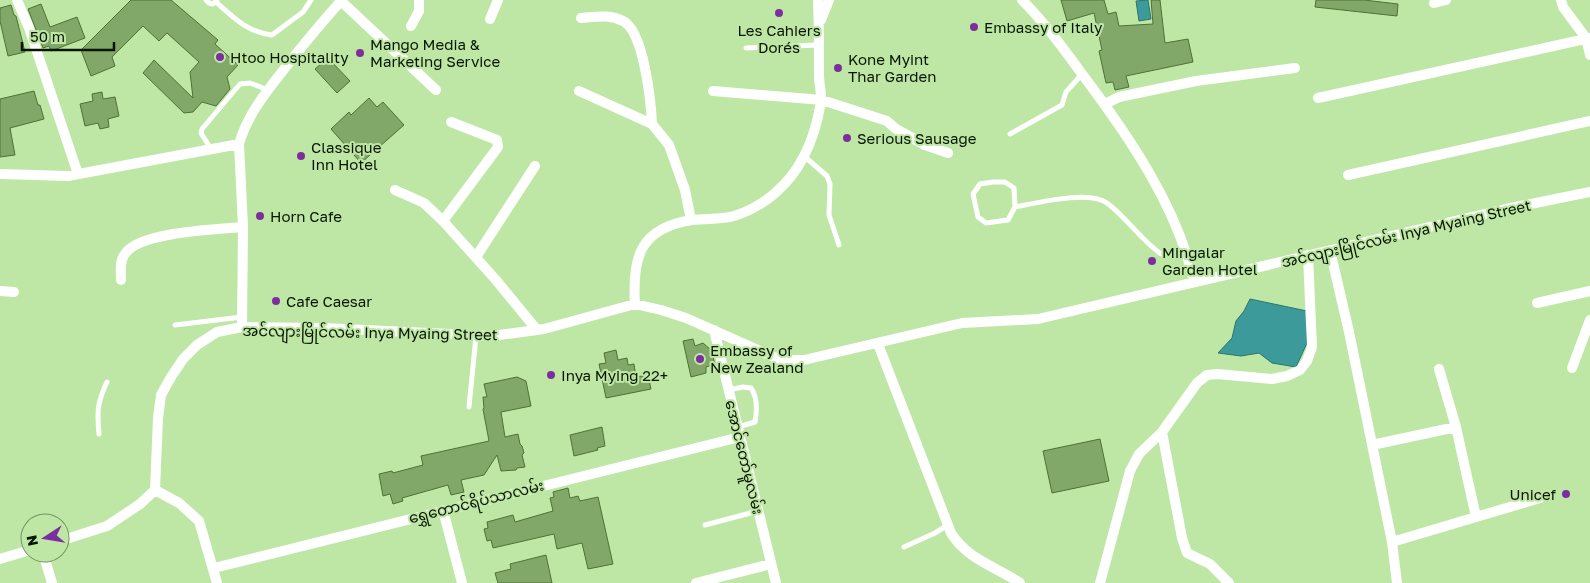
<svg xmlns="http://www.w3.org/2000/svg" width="1590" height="583" font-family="'Golos Text','Noto Sans Myanmar',sans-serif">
  <rect width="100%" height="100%" fill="#bee7a5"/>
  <path fill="#3c9b9a" stroke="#2c736c" d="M1148,0l3,19 -12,2 -3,-20z
    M1250,299l57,12v32l-11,24 -24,-4 -13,-10 -18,3 -23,-3 14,-15 4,-17 8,-10z"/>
  <path fill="#81a869" stroke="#4e7135" d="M131,0h40l47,40 -3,4 23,21 -11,12 3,12 -14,17 -14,-4 -9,10 -9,1 -41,-40 11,-13 39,38 -3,-26 9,-10 -32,-29 -8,8 -16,-15 -31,31 3,9 -24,10 -10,-26z
    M1061,0h43l4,14 8,-2 3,14 34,-2 -2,-24h9l5,43 23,-4 5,23 -67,14 3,11 -14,3 -2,-8 -7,1 -7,-32 3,-1 -8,-37 -27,8z
    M1316,0h48l34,4 -1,12 -82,-9z
    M41,4l9,23 27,-10 8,21 -34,13 -2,-5 -6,2 -15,-39z
    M11,5l3,10 2,1 9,36 -17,4 -8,-35v-13z
    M328,58l22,23 -13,12 -22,-24z
    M34,91l4,14h2l4,14 -34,9 5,27 -15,2v-58z
    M102,92l1,7 12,-2 4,19 -11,3 1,8 -9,2 -2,-6 -13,3 -5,-22 13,-3 -1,-7z
    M369,98l8,9 6,-5 21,23 -43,38 -30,-34 18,-17 2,3z
    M693,339l2,7 8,-3 8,7 4,14 -9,3v6l-15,4 -8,-36z
    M616,350l2,10 9,-2 1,7 6,-1 2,13 12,-2 3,14 -45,9 -7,-34 7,-1 -2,-10z
    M517,377l9,4 5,25 -30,6 4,25 13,-3 2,10 2,2 2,7 -2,2 3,12 -8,1 -1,2 -15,1 -4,-16 -13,20 -23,5 3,12 -13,3 -3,-10 -46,13 1,3 -10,3 -3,-10 -7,2 -4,-22 13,-3 1,2 30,-8 -2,-9 68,-15 -6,-32 1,-1 -1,-11h4l-3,-13z
    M602,427l3,19 -8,2 1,2 -24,6 -4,-21z
    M1100,439l9,42 -57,12 -9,-42z
    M568,488l2,10 8,-2 2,5 18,-4 15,67 -25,5 -6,-26 -25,6 -3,-15 -61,14 -2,-8 -4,1 -3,-12 4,-1 -1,-6 26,-7 2,7 38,-11 -3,-13 4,-1 -1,-5z
    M546,555l6,28h-54l-3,-10 16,-4 -1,-5z"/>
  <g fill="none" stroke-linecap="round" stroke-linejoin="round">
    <path stroke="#fff" stroke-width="5" d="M206,0l3,3 4,1 4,-4
      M216,2c18,16 31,30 56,33l31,-23 8,-12
      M746,48l72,-3
      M1010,134l52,-29 4,-13 16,-18
      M211,149l-10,-16 1,-4 38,-45 10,-1 18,7
      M804,156l23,20 3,8 -1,31 10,30
      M993,182h12l9,6 1,19 -7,13 -22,3 -8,-6 -5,-23 7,-10z
      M1015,207c22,-4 73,-17 92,-4 20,15 34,37 54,51l24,-4
      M175,325l67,-8
      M728,390l15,-3 8,1c7,10 6,23 4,34l-17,5
      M469,407l7,-71
      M99,434c-2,-23 -2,-31 8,-52
      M705,525l53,-14
      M904,547l31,-14 13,-8"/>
    <path stroke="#fff" stroke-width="10" d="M17,0l12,28 49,146
      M1022,0c23,23 41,48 60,74 46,61 95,132 112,207
      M1561,0l2,7 23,31 4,17
      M341,1l95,89
      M1434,3l12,-3
      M581,18c15,-1 28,-4 42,3 21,10 28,82 29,103
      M490,19l8,-19
      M821,20l8,-20
      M411,26l8,-15v-11
      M579,91l73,33 17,21 16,45 6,30
      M713,91l109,9 65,21 9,8 29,16 23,8
      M1318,98l272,-60
      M1105,104l14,-7 77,-16 99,-13
      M239,144l4,83 -1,100
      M0,174l68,2 171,-32c8,-29 28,-53 46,-76 18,-23 37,-46 57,-68
      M1348,175l242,-54
      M395,190l29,13 19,18 53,59 41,50
      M443,221l55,-74 -1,-7 -46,-18
      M1330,250l19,82 43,210 5,41
      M476,257l59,-91
      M121,280c0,-9 -2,-19 4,-26 13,-22 93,-25 118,-27
      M0,291l14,1
      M1537,303l53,-12
      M635,304c-3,-47 5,-76 57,-84 14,-2 28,0 42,-4 30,-9 56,-32 70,-60 8,-15 14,-37 17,-54 1,-8 -2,-18 -2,-26 0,-26 0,-51 -1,-76
      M714,330l62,253
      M878,344l73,189c17,27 44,33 69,50
      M1572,368l18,-48
      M1439,369l17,58 20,90
      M1162,432l20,106 5,15 23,11 19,19
      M1372,445l84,-18
      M155,490l24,13 20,18 18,62
      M443,510l19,73
      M60,541l47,-15 33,-22 15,-14 3,-72 3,-23 10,-18 12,-18 14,-14 20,-13 25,-5 81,1 169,8 52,-7 91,-25 26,6 25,8 90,40 14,2h14l158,-37 76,-4 468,-110 84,-17
      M1392,542l148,-44
      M43,553l9,30
      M0,559l30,-9
      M214,568l526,-131
      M696,583l75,-19
      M1100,583l30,-112 9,-17 23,-22 35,-49 10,-8 10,-1 55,5 15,-3 13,-6 7,-9 5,-14 -4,-92"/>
  </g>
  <g fill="#7d2e9e" stroke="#bee7a5" stroke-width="2">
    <circle cx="779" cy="13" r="5"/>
    <circle cx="974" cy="27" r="5"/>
    <circle cx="360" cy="53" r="5"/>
    <circle cx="220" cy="57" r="5"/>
    <circle cx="838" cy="68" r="5"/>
    <circle cx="847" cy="138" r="5"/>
    <circle cx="301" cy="156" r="5"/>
    <circle cx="260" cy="216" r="5"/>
    <circle cx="1152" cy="261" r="5"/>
    <circle cx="276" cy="301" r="5"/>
    <circle cx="700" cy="359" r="5"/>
    <circle cx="551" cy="375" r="5"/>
    <circle cx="1566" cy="494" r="5"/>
  </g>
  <g text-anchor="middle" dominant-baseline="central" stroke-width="4" stroke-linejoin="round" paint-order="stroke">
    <g font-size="15" fill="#081601" stroke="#bee7a5" text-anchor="start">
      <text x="984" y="27">Embassy of Italy</text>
      <text x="779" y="30" text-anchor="middle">Les Cahiers<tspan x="779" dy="17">Dorés</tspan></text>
      <text x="370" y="44">Mango Media &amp;<tspan x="370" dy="17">Marketing Service</tspan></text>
      <text x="230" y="57">Htoo Hospitality</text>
      <text x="848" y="59">Kone Myint<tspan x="848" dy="17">Thar Garden</tspan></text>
      <text x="857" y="138">Serious Sausage</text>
      <text x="311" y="147">Classique<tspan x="311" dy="17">Inn Hotel</tspan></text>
      <text x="270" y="216">Horn Cafe</text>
      <text x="1162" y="252">Mingalar<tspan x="1162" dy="17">Garden Hotel</tspan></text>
      <text x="286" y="301">Cafe Caesar</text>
      <text x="710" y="350">Embassy of<tspan x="710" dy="17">New Zealand</tspan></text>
      <text x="561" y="375">Inya Mying 22+</text>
      <text x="1556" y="494" text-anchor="end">Unicef</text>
    </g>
    <g font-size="15" fill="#081601" stroke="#bee7a5">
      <text transform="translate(1406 233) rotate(-13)">အင်လျားမြိုင်လမ်း Inya Myaing Street</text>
      <text transform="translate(370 332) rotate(1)">အင်လျားမြိုင်လမ်း Inya Myaing Street</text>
      <text transform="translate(745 457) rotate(76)">အောင်တော်မူလမ်း</text>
      <text transform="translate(476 501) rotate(-14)">ရွှေတောင်ရိပ်သာလမ်း</text>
    </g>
  </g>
  <g transform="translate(45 538) rotate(258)"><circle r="24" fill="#bee7a5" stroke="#759363"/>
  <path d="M0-4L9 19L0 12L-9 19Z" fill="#7d2e9e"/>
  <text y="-8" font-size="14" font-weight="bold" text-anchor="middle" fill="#081601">N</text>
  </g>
  <path d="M22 42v8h92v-8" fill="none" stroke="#081601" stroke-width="2.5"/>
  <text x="30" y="42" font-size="15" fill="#081601" stroke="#bee7a5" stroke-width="4" paint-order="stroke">50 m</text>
</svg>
